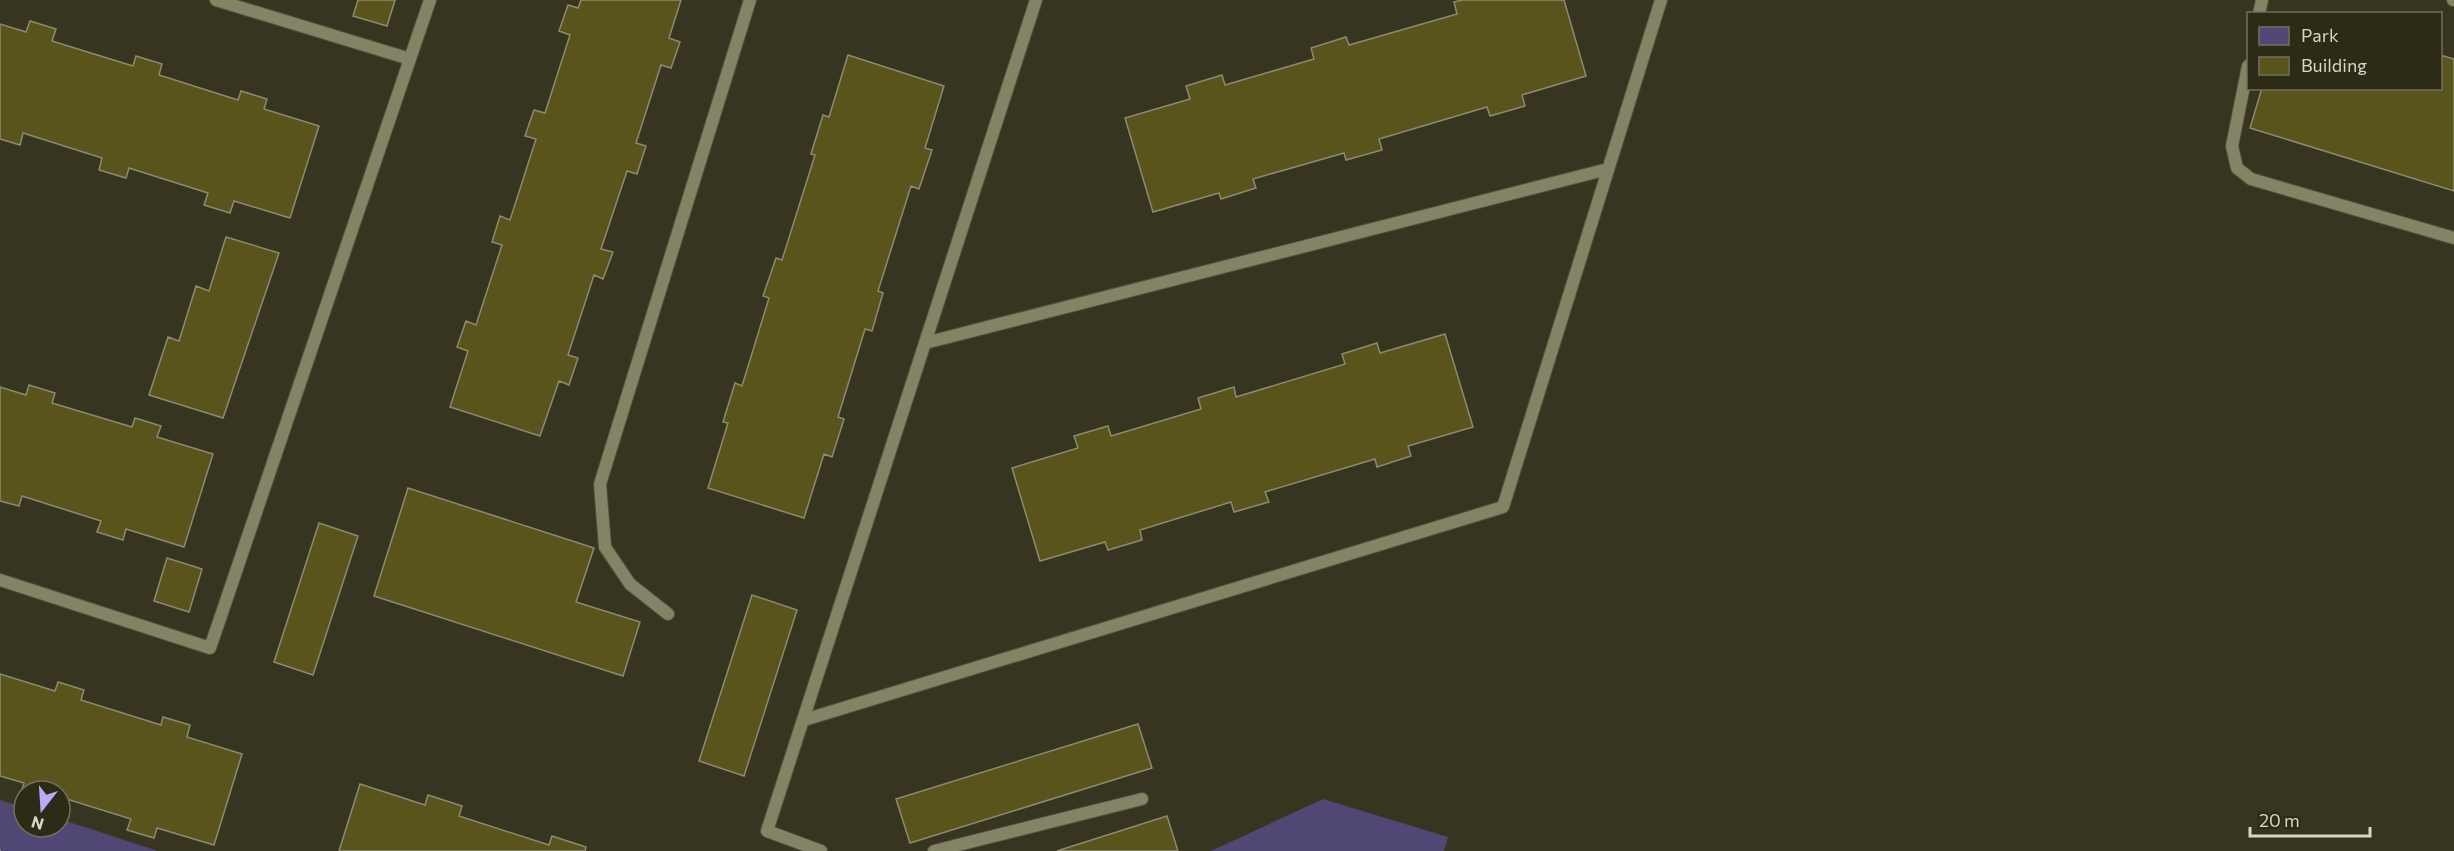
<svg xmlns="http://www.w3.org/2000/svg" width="2454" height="851" font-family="Commissioner,sans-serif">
  <rect width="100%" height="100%" fill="#373520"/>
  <path fill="#514774" d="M1323,799l125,38 -4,14h-233z
    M0,800l24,8v19h36v-8l98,32h-158z"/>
  <path fill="#59541b" stroke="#8c8a72" stroke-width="1.5" d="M358,0h37l-8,26 -34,-10z
    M581,0h100l-12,38 11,4 -9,26 -10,-3 -25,78 10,3 -9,28 -10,-3 -26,78 12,3 -10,27 -9,-4 -26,80 10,3 -9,27 -10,-4 -19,55 -90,-29 18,-56 -11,-4 9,-26 10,4 26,-80 -10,-3 8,-26 10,4 26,-81 -11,-3 9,-26 11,3 25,-78 -11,-4 9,-26 10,3z
    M1462,0h102l22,76 -64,19 3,11 -35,10 -3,-9 -108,32 3,11 -36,10 -2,-7 -91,26 3,9 -35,11 -2,-6 -66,19 -28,-94 65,-19 -4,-13 36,-11 3,10 89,-26 -3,-11 35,-11 3,8 108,-31 -3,-12z
    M30,21l26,8 -4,12 81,25 3,-10 26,8 -3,11 79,25 3,-9 26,8 -3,10 55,17 -29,92 -56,-17 -4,12 -26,-8 4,-12 -79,-25 -3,10 -27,-8 3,-12 -79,-25 -3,12 -20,-6v-115l26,8z
    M848,55l96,31 -19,62 7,2 -13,39 -8,-3 -33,105 5,2 -11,38 -7,-2 -27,88 6,2 -12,38 -8,-3 -20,64 -96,-30 20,-65 -5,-1 12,-39 7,3 27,-88 -6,-2 13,-38 6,2 33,-105 -4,-1 12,-39 6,2z
    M2440,55l14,4v132l-204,-63 12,-40h178z
    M226,237l53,16 -56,165 -74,-23 19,-58 11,4 17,-55 13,5z
    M1445,334l28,93 -65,19 3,10 -34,11 -2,-8 -110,33 4,10 -35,10 -3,-10 -91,28 2,10 -34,10 -3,-8 -65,19 -28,-93 66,-20 -4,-12 34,-10 3,10 90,-27 -3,-11 36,-11 2,10 109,-33 -3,-10 35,-11 3,10z
    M29,385l26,8 -3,10 80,24 3,-9 26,8 -4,11 56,17 -29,93 -58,-18 -3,11 -26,-8 4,-11 -79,-25 -3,10 -19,-5v-114l26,8z
    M408,488l186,60 -18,54 64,20 -17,54 -249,-80z
    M319,523l39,13 -45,139 -39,-13z
    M167,558l35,11 -13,43 -35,-11z
    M752,595l45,15 -53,166 -45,-15z
    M0,674l55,17 3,-9 26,8 -3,10 80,25 2,-8 27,8 -3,12 55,17 -28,91 -57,-17 -3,10 -27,-8 4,-11 -71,-22v-6h-36v6l-4,-1 4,-13 -24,-7z
    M1138,724l14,44 -242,75 -14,-44z
    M360,784l65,21 3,-10 34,11 -3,10 90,29 3,-9 34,11 -1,4h-246z
    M1167,816l11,35h-121z"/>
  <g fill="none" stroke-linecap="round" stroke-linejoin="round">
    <defs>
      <path id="service" d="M216,0l194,59
        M2453,0h1
        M2259,14l3,-14
        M2248,66l-16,80 5,22 14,11 203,59
        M925,343l683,-174
        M0,580l210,68 220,-648
        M668,614l-38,-30 -25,-37 -5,-63 150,-484
        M804,720l699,-213 158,-507
        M821,851l-54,-20 269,-831
        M934,851l208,-52"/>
    </defs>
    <use href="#service" stroke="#54523e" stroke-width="14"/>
    <path stroke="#7e7d6c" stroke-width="4" stroke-dasharray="1.5 4.5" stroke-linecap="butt" d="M0,851h1"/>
    <use href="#service" stroke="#858365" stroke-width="12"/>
  </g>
  <rect x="2247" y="12" width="195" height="78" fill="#2d2b16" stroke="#716f5e" stroke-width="1.5"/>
  <rect x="2259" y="27" width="30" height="18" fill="#514774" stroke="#716f5e" stroke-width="1.5"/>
  <text x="2301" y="42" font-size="18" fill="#d6d6c9">Park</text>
  <rect x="2259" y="57" width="30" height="18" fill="#59541b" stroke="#716f5e" stroke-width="1.5"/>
  <text x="2301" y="72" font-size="18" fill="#d6d6c9">Building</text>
  <g transform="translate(42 809) rotate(197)"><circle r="28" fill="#2d2b16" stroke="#716f5e" stroke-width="1.5"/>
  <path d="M0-4.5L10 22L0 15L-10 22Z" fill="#baaaf7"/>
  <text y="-9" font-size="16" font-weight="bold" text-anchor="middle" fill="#d6d6c9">N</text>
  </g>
  <path d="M2250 827v9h120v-9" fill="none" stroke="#d6d6c9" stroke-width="3"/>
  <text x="2259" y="827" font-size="18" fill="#d6d6c9" stroke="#2d2b16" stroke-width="4.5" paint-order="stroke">20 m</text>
</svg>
